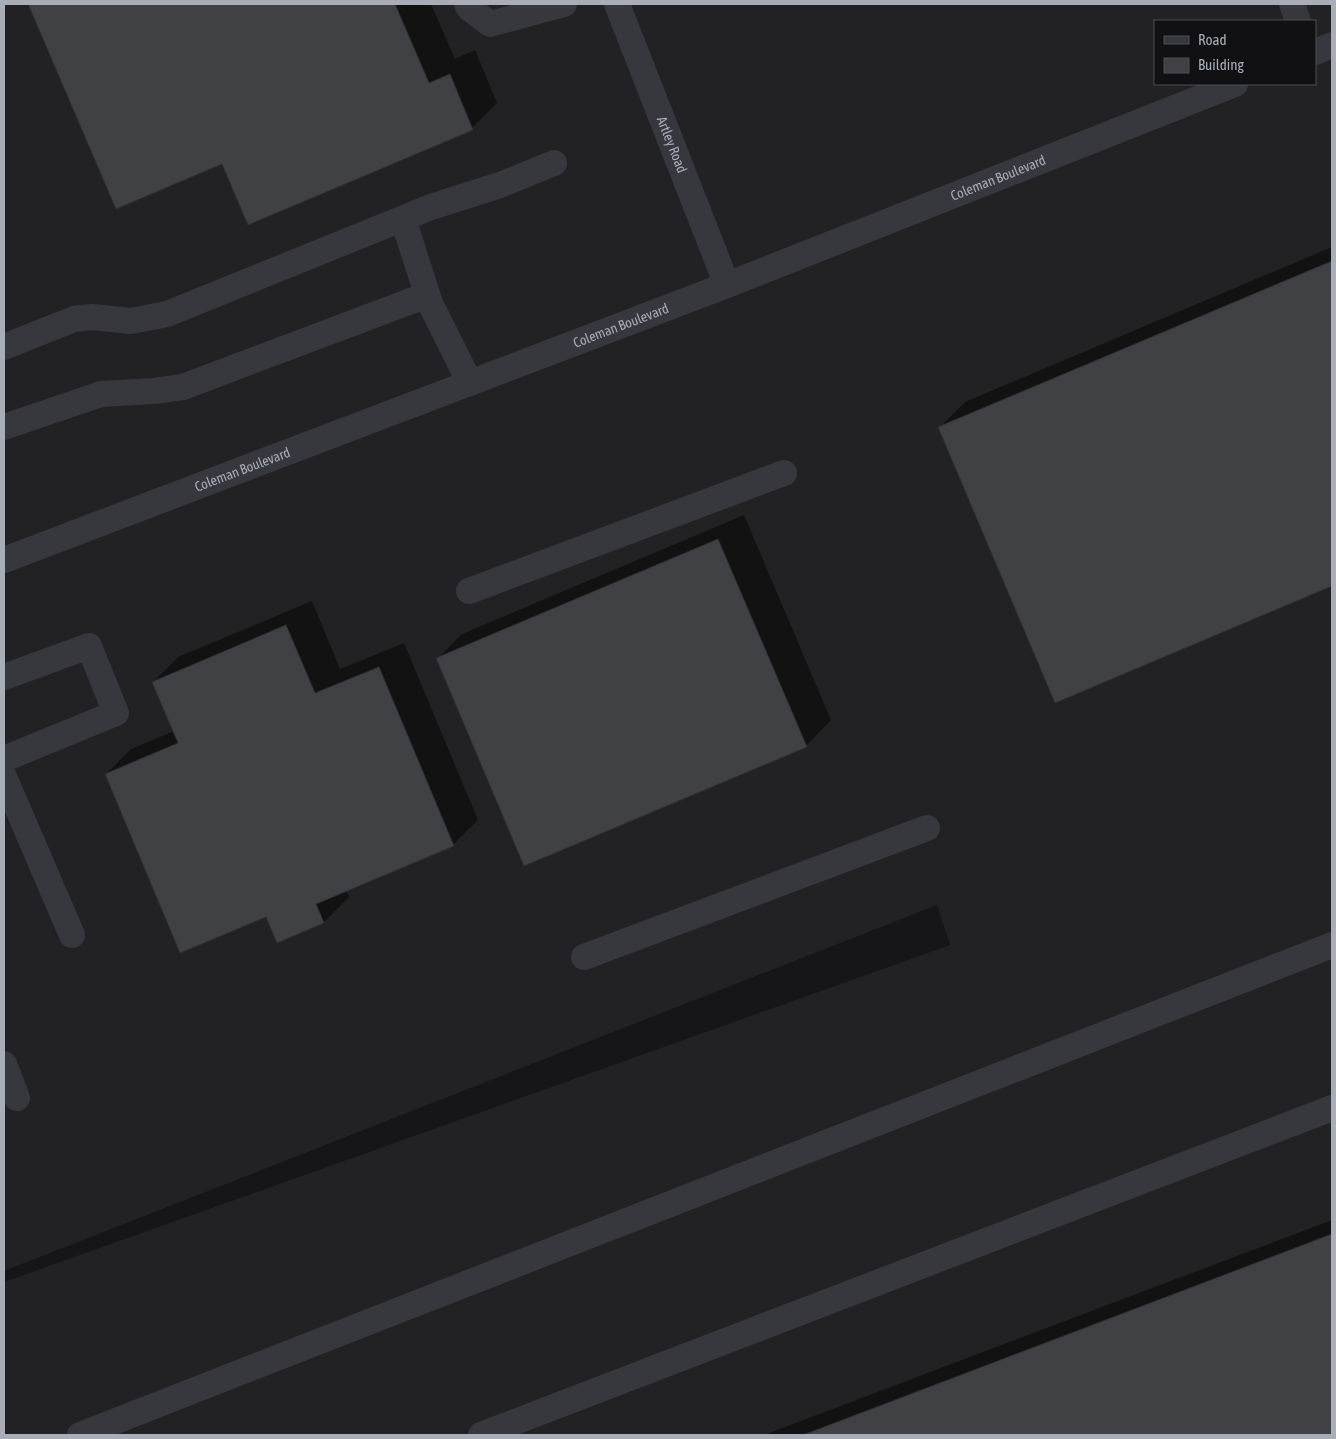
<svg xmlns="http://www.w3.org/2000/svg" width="1336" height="1439" font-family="'Asap Condensed',sans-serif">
  <rect width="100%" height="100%" fill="#161618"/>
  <path fill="#222225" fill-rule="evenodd" d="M4,4h1328v1431h-1328v-153l946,-337 -13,-40 -933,366zM1155,21h160v63h-160z"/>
  <path fill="#0007" d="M29,4h402l24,55 20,-9 22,53 -25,25 -249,34 -106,45z
    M1332,247v338l-276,116 -116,-274 25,-25z
    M744,515l87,205 -25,26 -369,-87 25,-25z
    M312,601l28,68 64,-26 74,177 -25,25 -107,45 3,7 -25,25 -47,19 -11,-25 -160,-142 25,-25 43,-18 -21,-49 25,-25z
    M1332,1220v215h-568z"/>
  <path fill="#404145" stroke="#303034" d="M28,4h367l34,79 21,-9 23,56 -225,95 -26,-61 -106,45z
    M1332,261v325l-277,117 -117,-276z
    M718,539l89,208 -283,119 -88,-208z
    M286,625l29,68 64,-26 75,179 -138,58 8,19 -47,20 -11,-26 -86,36 -75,-179 73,-31 -26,-61z
    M1332,1234v201h-529z"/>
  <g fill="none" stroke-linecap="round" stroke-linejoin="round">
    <g stroke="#37383d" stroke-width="26">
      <path d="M467,4l2,4 21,16 74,-20"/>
      <path id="s1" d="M617,4l110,281"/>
      <path d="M1292,4l6,17"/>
      <path d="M1315,52l17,-7"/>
      <path d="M403,219l27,84 40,80"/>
      <path d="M4,347l70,-28 18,-2 39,4 36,-7 264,-107 69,-22 54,-22"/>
      <path d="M4,427l97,-33 53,-3 29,-4 244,-92"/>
      <path id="s2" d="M4,560l723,-275 508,-201"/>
      <path d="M469,591l315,-118"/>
      <path d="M4,677l85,-31 27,67 -112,46"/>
      <path d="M4,777l68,158"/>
      <path d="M584,957l343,-129"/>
      <path d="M4,1064l13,34"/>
      <path d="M80,1435l1252,-490"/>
      <path d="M481,1435l851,-327"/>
    </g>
  </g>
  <g text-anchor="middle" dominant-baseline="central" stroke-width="4" stroke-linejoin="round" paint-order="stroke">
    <g font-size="14" fill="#a8adb8" stroke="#111113">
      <text stroke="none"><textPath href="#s1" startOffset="151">Artley Road</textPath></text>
      <text stroke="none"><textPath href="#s2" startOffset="1065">Coleman Boulevard</textPath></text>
      <text stroke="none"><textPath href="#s2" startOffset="660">Coleman Boulevard</textPath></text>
      <text stroke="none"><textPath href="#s2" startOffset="255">Coleman Boulevard</textPath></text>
    </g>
  </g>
  <rect width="1336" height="1439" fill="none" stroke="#a8adb8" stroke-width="10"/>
  <rect x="1154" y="20" width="162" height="65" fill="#111113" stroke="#4d4f55"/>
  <rect x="1164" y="36" width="25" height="8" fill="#37383d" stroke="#4d4f55"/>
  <text x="1198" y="45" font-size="15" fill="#a8adb8">Road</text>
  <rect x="1164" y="58" width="25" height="15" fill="#404145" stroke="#4d4f55"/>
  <text x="1198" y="70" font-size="15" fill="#a8adb8">Building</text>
</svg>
